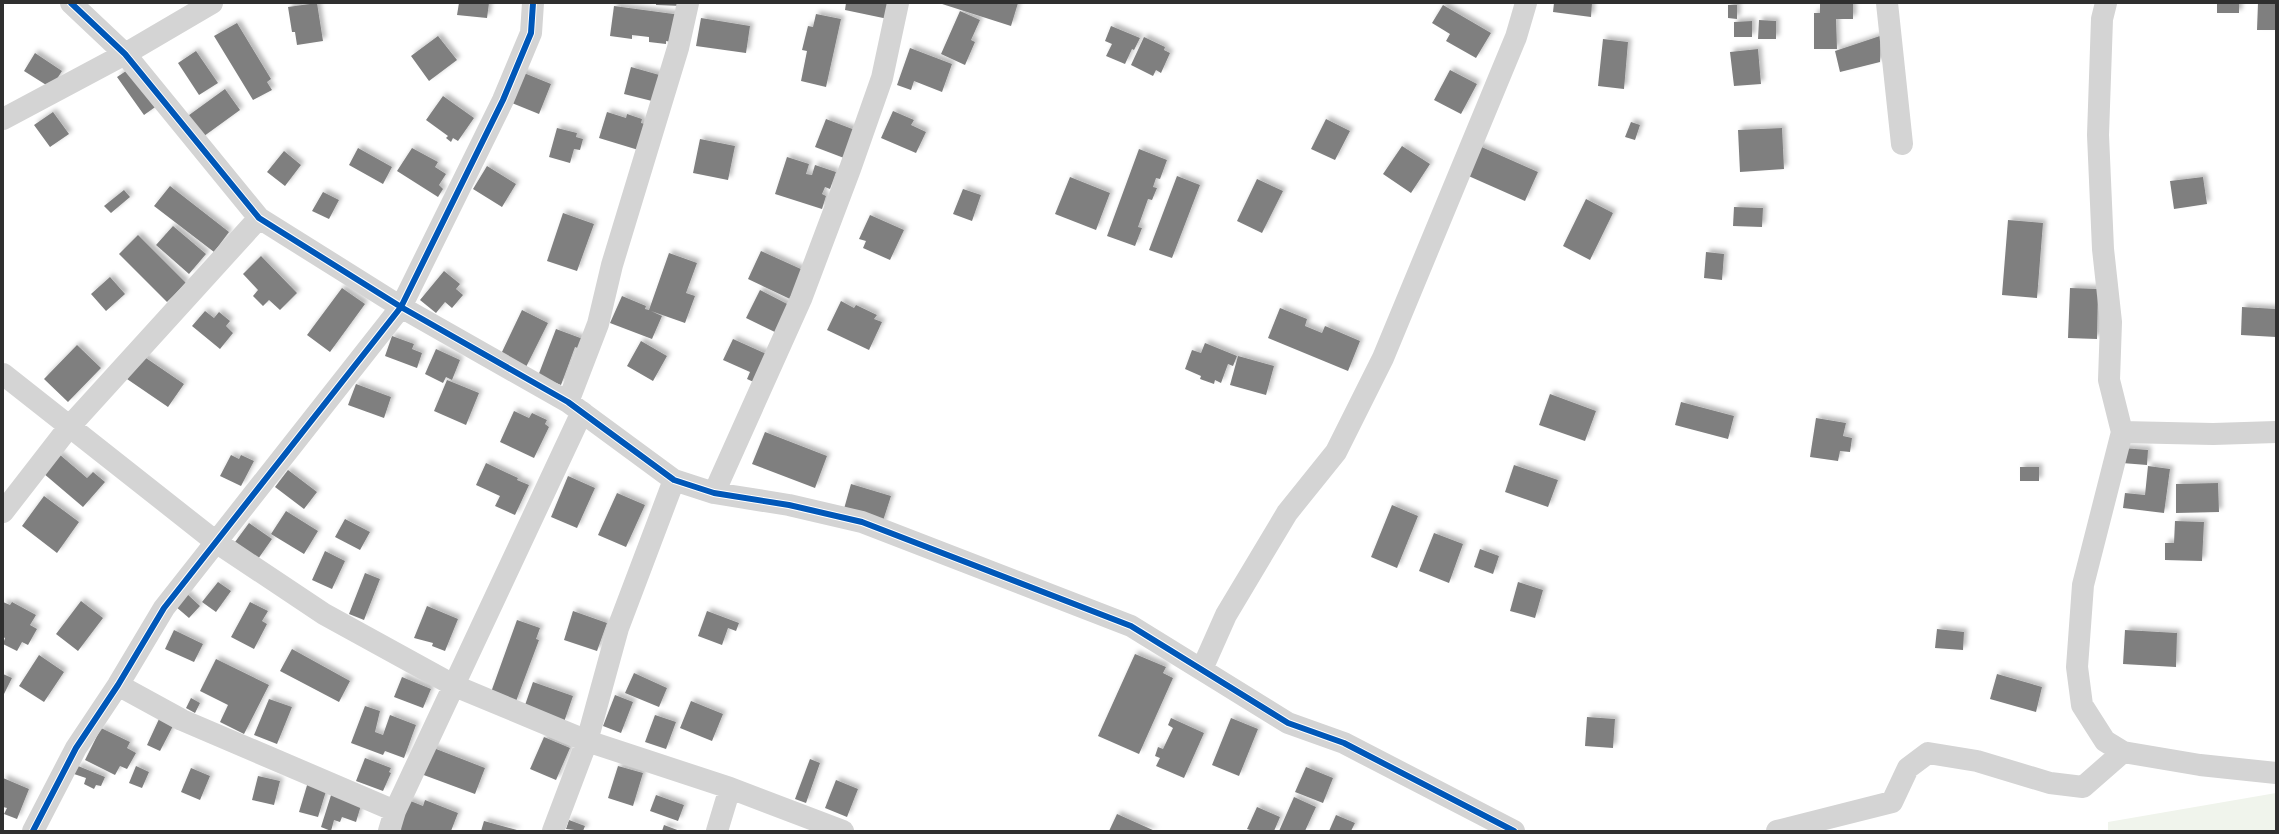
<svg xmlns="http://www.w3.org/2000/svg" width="2279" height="834" font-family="Commissioner,sans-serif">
  <defs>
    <filter id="shadow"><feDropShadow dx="3.5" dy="-3.5" stdDeviation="2" flood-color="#0004"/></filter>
  </defs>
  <rect width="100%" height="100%" fill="#fff"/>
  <path fill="#f0f4ec" d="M2276,793v38h-168v-9z"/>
  <path fill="#7f7f7f" filter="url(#shadow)" d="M317,3l6,38 -26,4 -2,-13h-3l-4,-25z
    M459,3h30l-2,15 -30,-3z
    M656,3h26v3l-26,-1z
    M846,3h45l-3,16 -43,-9z
    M939,3h79l-7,23z
    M1554,3h38l-1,14 -38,-5z
    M1820,3h33v16h-17l1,30h-23v-36h6z
    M2217,3h22v10h-22z
    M2258,3h18v27h-19z
    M1443,5l48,28 -15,25 -30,-17 4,-7 -18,-11z
    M1728,5h9v14l-9,-1z
    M614,6l67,9 -4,28 -11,-2v3l-17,-2v-5l-17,-2v4l-22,-3z
    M960,11l20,9 -9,20 4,2 -10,23 -24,-11z
    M816,14l25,5 -15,68 -25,-6 6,-30 -5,-1 6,-24 5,1z
    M701,18l49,8 -4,27 -50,-7z
    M1759,20l17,1v18h-18z
    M1752,21v16h-18v-15z
    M237,23l34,56 -4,3 5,8 -19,10 -39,-64z
    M1111,26l29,12 -6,12 -2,-1 -7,15 -19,-8 6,-12 -7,-3z
    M438,36l19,24 -28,21 -18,-25z
    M1880,36v26l-40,10 -5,-21z
    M1144,37l21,10 -1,3 6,3 -9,20 -5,-3 -3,6 -22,-11z
    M1603,39l25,3 -4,47 -26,-3z
    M910,48l42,16 -10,28 -28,-11 -3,9 -14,-5z
    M1758,49l3,35 -27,2 -4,-34z
    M196,51l22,32 -19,12 -21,-32z
    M35,53l27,18 -11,17 -27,-17z
    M132,67l26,38 -14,10 -27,-38z
    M631,67l32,9 -7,26 -32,-8z
    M1450,70l27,14 -16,30 -27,-14z
    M519,71l32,13 -12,30 -32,-13z
    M225,89l15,21 -40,29 -15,-21z
    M443,96l31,22 -16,23 -5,-3 -2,4 -5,-4 2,-2 -22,-16z
    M893,111l21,9 -3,5 15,7 -10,21 -35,-15z
    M53,112l16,22 -19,13 -16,-22z
    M607,112l19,6 1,-4 15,5 -1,4 12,3 -8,26 -46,-14z
    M826,119l29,11 -11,28 -29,-11z
    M1326,119l24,12 -15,29 -24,-11z
    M1631,122l9,3 -5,15 -10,-3z
    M557,128l20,5 -1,4 7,2 -3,11 -6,-1 -4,14 -21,-6z
    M1782,128l2,41 -44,3 -2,-42z
    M700,139l35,7 -7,34 -35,-7z
    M1477,145l61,27 -13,29 -61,-27z
    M1402,146l28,18 -19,29 -28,-19z
    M358,148l34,19 -9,17 -34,-19z
    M412,148l26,14 -3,5 11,7 -7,11 4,4 -5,8 -41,-26z
    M1139,149l28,11 -7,19 -4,-1 -3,9 4,1 -5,12 -4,-1 -10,28 4,1 -7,18 -28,-10z
    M284,151l17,14 -16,21 -18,-14z
    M787,157l22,7 -3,10 6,1 3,-10 21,7 -6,17 -5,-2 -3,7 4,2 -4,13 -47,-15z
    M487,166l29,18 -14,23 -29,-18z
    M1177,176l23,9 -28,73 -23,-8z
    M1070,177l40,16 -14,37 -41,-16z
    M2203,177l4,27 -33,5 -4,-28z
    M1257,179l26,12 -21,42 -25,-12z
    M170,186l59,46 -15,20 -60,-46z
    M963,189l18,6 -9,26 -19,-7z
    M124,190l6,7 -19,16 -7,-7z
    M323,192l16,8 -10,19 -17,-8z
    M1586,199l27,14 -23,47 -27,-14z
    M1734,207l29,1 -1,19 -29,-1z
    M563,213l31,11 -17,47 -30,-10z
    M870,215l34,15 -14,30 -27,-12 3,-7 -7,-2z
    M2008,220l35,3 -6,75 -35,-3z
    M173,226l33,28 -17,20 -33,-29z
    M138,235l48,48 -19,19 -48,-48z
    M761,251l42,19 -13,29 -42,-20z
    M1706,252l18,2 -2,26 -18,-2z
    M669,253l28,10 -11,30 9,3 -10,27 -34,-12 11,5 -10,23 -42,-16 12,-27 24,10 -1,3 4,1z
    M261,256l36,37 -17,17 -11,-10 -6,6 -10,-10 5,-6 -15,-16z
    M444,271l16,13 -4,5 7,6 -11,13 -7,-6 -9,11 -16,-13z
    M110,277l15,17 -19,17 -15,-17z
    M342,288l23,16 -35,48 -23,-17z
    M2070,288l28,1 -1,50 -29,-1z
    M760,290l33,17 -14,27 -33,-16z
    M841,301l13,7 2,-3 21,10 -3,4 8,3 -13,28 -42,-20z
    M2242,307l34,2v28l-35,-2z
    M1280,308l27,11 -2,7 17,7 3,-7 35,15 -12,30 -80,-33z
    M522,310l26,13 -22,44 -25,-13z
    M205,311l9,7 5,-6 11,9 -4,5 7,7 -13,16 -28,-23z
    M556,329l27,10 -3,10 -5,-2 -14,38 -23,-9z
    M392,336l22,8 -2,5 10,4 -5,15 -32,-12z
    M733,339l38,17 -13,28 -11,-5 3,-7 -27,-12z
    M641,341l26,15 -14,25 -26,-15z
    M1205,343l32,13 -4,10 -5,-2 -7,19 -6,-3 -1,4 -14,-5 1,-3 -16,-7 7,-19 9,3z
    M77,345l24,23 -33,34 -24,-23z
    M436,349l24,11 -8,20 -6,-3 -3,6 -18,-9z
    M143,356l41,28 -16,23 -41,-28z
    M1238,356l36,10 -8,29 -36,-10z
    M447,380l32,13 -13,32 -32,-14z
    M356,384l35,13 -7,21 -36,-13z
    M1550,394l46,17 -11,30 -46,-16z
    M1681,402l53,14 -6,23 -53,-14z
    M514,411l15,7 3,-5 15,7 -2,4 4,3 -15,31 -34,-16z
    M1816,418l30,5 -3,13 9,2 -2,14 -10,-1 -2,10 -28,-4z
    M765,432l62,24 -12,32 -63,-24z
    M2123,448l25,2 -1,15 -25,-2z
    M59,454l28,24 6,-6 12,10 -22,25 -40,-34z
    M231,455l8,4 2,-4 13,6 -13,25 -21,-10z
    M486,463l32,15 -1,2 12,5 -14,30 -20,-9 5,-10 -24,-11z
    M1514,465l44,15 -10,27 -43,-15z
    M2148,466l22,3 -6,44 -41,-5 2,-15 20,2z
    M2020,467h19v14h-19z
    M288,470l29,22 -13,17 -29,-22z
    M568,476l27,12 -18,40 -26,-11z
    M2218,483l1,29 -43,1v-29z
    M851,484l40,12 -10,31 -39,-11z
    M617,493l28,12 -19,42 -28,-12z
    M44,496l35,26 -22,31 -35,-27z
    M1392,505l26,11 -21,52 -26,-11z
    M286,511l32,20 -14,23 -33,-20z
    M345,519l25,13 -10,18 -25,-13z
    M2175,521l29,1 -2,39 -37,-1v-17h9z
    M249,523l23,16 -14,20 -23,-17z
    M1434,533l29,11 -14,39 -30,-12z
    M1480,549l19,7 -6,18 -19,-7z
    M325,551l20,10 -13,28 -20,-9z
    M365,573l15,6 -16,41 -15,-6z
    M218,582l13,9 -15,21 -14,-10z
    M1518,582l25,8 -8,28 -25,-7z
    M186,593l14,13 -11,12 -14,-12z
    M81,601l22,17 -25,33 -22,-17z
    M3,602l7,3 2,-3 24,13 -6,10 7,4 -9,16 -6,-3 -5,9 -14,-7 2,-6 -2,-1z
    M250,602l18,9 -6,10 5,3 -13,25 -23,-12z
    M427,606l31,13 -13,32 -13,-5 1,-3 -19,-5z
    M573,611l34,12 -10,28 -33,-11z
    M707,611l32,12 -3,8 -8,-3 -6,17 -24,-9z
    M517,620l23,8 -4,11 3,1 -24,64 -25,-9z
    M1937,629l27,3 -1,18 -28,-2z
    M174,630l29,14 -9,18 -29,-13z
    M2125,630l52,3 -1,34 -53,-3z
    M292,649l58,32 -11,21 -59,-31z
    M1135,654l31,13 -3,6 10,5 -34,76 -41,-18z
    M39,655l25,17 -20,30 -25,-16z
    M216,659l53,26 -25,49 -24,-12 8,-17 -28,-14z
    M634,673l33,15 -8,19 -34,-14z
    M3,674l9,4 -9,18z
    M1997,674l45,13 -6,25 -46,-13z
    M402,677l29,12 -8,19 -29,-11z
    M533,682l40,14 -9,26 -40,-14z
    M615,695l18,7 -12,31 -18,-7z
    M191,698l9,5 -5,10 -9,-5z
    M269,699l23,8 -15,37 -23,-9z
    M691,701l32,13 -11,27 -32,-13z
    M365,706l15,5 -5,21 8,3 7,-20 26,10 -12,33 -19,-7 -2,4 -32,-12z
    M655,715l21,7 -10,27 -21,-7z
    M1587,717l28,2 -2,29 -28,-2z
    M1171,718l33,15 -20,45 -28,-12 4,-8 -5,-2 3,-9 5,2 10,-21 -5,-3z
    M1231,718l27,11 -19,47 -27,-11z
    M159,719l14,7 -13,25 -13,-6z
    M101,728l29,14 -3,6 9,5 -9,16 -7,-3 -5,9 -30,-15z
    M544,737l26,11 -14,32 -26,-11z
    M431,747l54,21 -10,26 -54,-20z
    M365,758l26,10 -2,4 2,1 -8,18 -27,-10z
    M810,759l10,4 -14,40 -11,-4z
    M78,766l27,11 -4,9 -5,-1 -2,4 -10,-5 2,-6 -12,-4z
    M136,766l13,6 -7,16 -13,-5z
    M618,766l25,7 -10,33 -25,-8z
    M1306,767l27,11 -10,25 -28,-11z
    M191,768l19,8 -10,24 -19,-8z
    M258,776l22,5 -6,24 -22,-5z
    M3,778l26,11 -12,30 -13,-5 3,-6 -4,-1z
    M836,780l22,9 -11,28 -22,-9z
    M308,782l19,6 -9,29 -19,-5z
    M332,792l30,10 -6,20 -14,-5 -2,5 -6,-2 -3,11 -10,-4z
    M656,795l28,10 -6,16 -28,-10z
    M1294,797l22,10 -11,24h-26z
    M408,800l15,6 2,-6 33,13 -7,18h-47l-7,-3z
    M1257,807l23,10 -6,14h-21l-6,-2z
    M1117,814l38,17h-46z
    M1336,815l19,8 -4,8h-22z
    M569,820l16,6 -2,5 -17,-2z
    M484,821l33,9 -1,1h-35z
    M664,825l16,6h-18z"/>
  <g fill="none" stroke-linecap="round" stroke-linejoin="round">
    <path stroke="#d4d4d4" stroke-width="22" d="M71,3l54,51 134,164 142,89 167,95 106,78 40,13 75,12 73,17 269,104 157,97 56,20 170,88
      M1887,3l15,141
      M2106,3l-4,16 -4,116 5,114 8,73 -2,58 13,52 -39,153 -6,82 5,38 23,36 18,11 77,13 76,8
      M3,119l122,-65 87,-51
      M3,374l213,168 108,72 131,72 132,55 143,47 113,43
      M568,402l30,-78 14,-59 66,-217 10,-45
      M2122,432l91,2 63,-2
      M714,493l87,-194 49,-130 32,-91 16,-75
      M3,512l66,-85 190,-209
      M1202,669l24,-54 61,-102 49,-61 47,-94 133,-321 10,-34
      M118,685l64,35 213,91
      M33,831l43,-83 42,-63 46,-77 237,-301 102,-207 28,-67 2,-30
      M389,831l6,-20 187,-399
      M553,831l34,-90 31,-113 56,-148
      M717,831l13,-43
      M1777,831l115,-29 16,-34 20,-15 49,8 73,22 33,4 40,-35"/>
    <defs>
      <path id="cycleway" d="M71,3l54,51 134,164 142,89 167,95 106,78 40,13 75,12 73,17 269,104 157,97 56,20 170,88
        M33,831l43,-83 42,-63 46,-77 237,-301 102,-207 28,-67 2,-30"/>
    </defs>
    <use href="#cycleway" stroke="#fff" stroke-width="8"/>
    <use href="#cycleway" stroke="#0057b8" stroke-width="6"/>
  </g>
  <rect width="2279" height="834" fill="none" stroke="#2f2f2f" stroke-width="8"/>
</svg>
